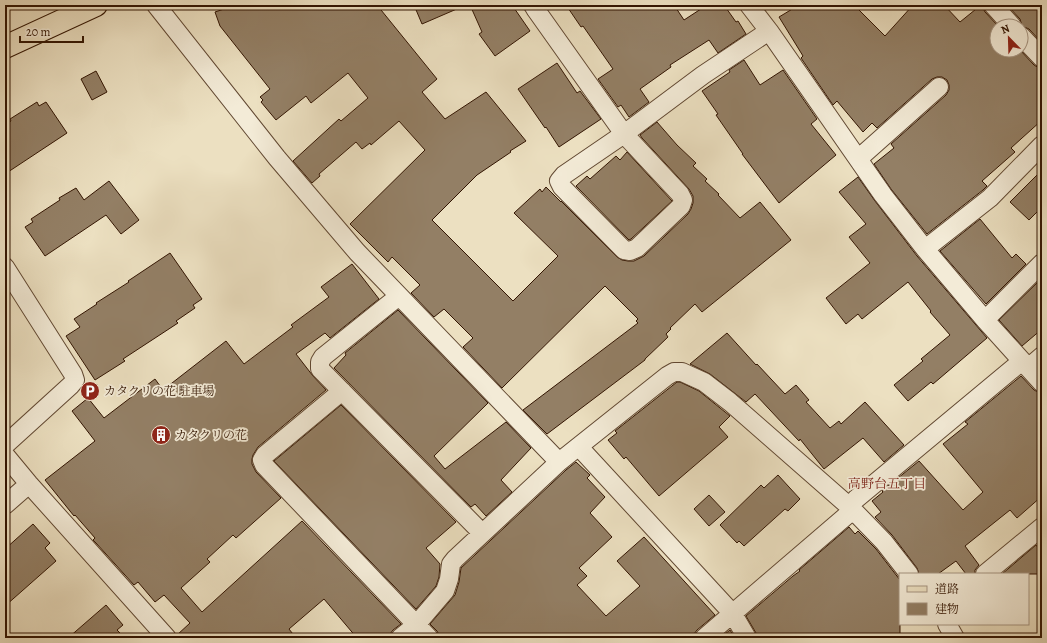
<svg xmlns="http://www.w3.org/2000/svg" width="1047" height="643" font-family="Alegreya,'Noto Serif JP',serif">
  <rect width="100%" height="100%" fill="#ece0c1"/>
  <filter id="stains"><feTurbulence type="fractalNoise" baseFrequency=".005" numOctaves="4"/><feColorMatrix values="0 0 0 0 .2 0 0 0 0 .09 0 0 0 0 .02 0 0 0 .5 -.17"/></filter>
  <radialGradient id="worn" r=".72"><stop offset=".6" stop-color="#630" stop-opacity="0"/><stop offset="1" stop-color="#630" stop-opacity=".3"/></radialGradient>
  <path fill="#937f65" stroke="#331502" d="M236,5h141l60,74 -15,13 23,27 41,-27 40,49 -16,10 1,1 -34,23 -45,45 81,81 45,-45 -44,-43 26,-24 2,3 4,-5 15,15v-1l56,56 5,3 6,1h6l10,-5 44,-42 3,-5 2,-6v-7l-4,-7 -47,-51 -2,-3 17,-13 20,23 19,18 -3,3 14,13 -2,2 14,13 -1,1 22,23 20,-16 31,38 -89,72 -7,-8 -25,24 1,1 -5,5 2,3 -23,22v1l-98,74 -24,-24 115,-87 -2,-2 2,-2 -33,-33 -103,102 -39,-41 10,-9 -29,-29 -10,8 -23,-24 9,-8 -28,-28 -4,5 -38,-38 75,-74 -26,-29 -28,24 -1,-2 -8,6 -6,-7 -37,32 1,2 -8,7 -19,-22 46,-42 2,2 27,-23 -20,-25 -37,30 -5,-7 -30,24 -15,-18 2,-2 -3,-3 10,-8 -50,-63 -5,-14z
    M414,5h52l-44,19z
    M470,5h42l18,26 -35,25 -16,-22 3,-2z
    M566,5h108l10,15 23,-15h17l12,17 2,-1 8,13 -28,19 -9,-13 -39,25 1,2 -31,22 9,13 -20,15 -8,-12 -3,2 -20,-28 15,-10 -30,-43 -2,1z
    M799,5h55l31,31 28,-31h31l16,17 21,-17h2v3l2,4 13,14h-1v24h23l14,15 5,3h3v52l-31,28 4,4 -33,29 5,5 -4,4 -56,44 -36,-45 -17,-25 20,-16 -3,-4 55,-49 3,-5v-5l-2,-5 -5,-3h-5l-5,2 -55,49 -5,-5 -9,9 -26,-31 -4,4 -32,-47 2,-2 -24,-39z
    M1007,5h35v38l-13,-14 -7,-3 -2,-7z
    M744,60l16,25 23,-15 34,49 -6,5 25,31 -57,48 -37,-49h1l-27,-39 2,-1 -16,-23 28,-19 -1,-2z
    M557,63l20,30 3,-2 21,28 -42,28 -13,-20 -1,1 -27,-39z
    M96,71l11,21 -15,8 -11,-21z
    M37,102l2,4 7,-4 21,31 -62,41v-49l6,-4 -1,-2z
    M627,152l45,49 -41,38 -2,1 -53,-54 11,-10 3,3 26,-23 4,4z
    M1042,170v37l-13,13 -19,-18z
    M858,177l17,24 42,55 70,82 -54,46 -2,-2 -23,19 -14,-16 29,-24 -2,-2 29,-24 -20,-23 1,-1 -23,-29 -46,37 -4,-5 -12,10 -20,-26 44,-35 -21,-26 17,-13 -27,-32z
    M109,181l30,39 -18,14 -15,-19 -61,41 -20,-29 8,-5 -2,-3 29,-19 -1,-2 17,-10 8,12z
    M980,219l32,39 4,-4 10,10 -40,40 -46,-53z
    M170,253l32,46 -9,6 2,3 -19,13 2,2 -55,36 2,2 -30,19 -29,-44 14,-9 -6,-8 23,-15 -1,-1 33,-21 -1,-1z
    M352,264l27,35 -49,39 -5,-5 -29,21 17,22 13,14 -68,57 -5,8 -1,4v5l4,8 25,26 -45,40 -3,-3 -26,24 3,3 -29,26 21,24 100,-91 99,103 -8,6 -3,4v4h-33l-33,-39 -35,30 7,9h-119v-3l13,-12 -26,-28 -9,7 -17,-20 -4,3 -38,-42 -3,-3 2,-2 -20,-23 -1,1 -29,-36 50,-39 -23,-30 16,-13 16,20 51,-39 8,11 63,-49 18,23 49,-37 -2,-2 38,-28 -8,-10z
    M1041,279l1,50 -20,17 -23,-26z
    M398,310l90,93 -54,53 11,13 61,-47 25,26 -30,32 11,12 -26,24 -11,-12 -4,3 -137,-139 12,-13 -1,-2z
    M727,333l29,32 1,-1 28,30 11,-9 13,15 -3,2 24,26 9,-7 2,3 24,-22 39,43 -20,17 -21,-24 -39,31 -24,-30 -1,2 -44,-47 -9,8 -36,-28 -20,-10z
    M1021,376l13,14 8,4v102l-25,22 -7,-8 -45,36 14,19 -4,5v4h-9l-10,-13 -18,13h-19l-2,-6 -25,-33 -17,-18 6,-5 -9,-11 11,-9 -1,-1 37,-30 44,49 20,-18 -40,-48 25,-20 -3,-2z
    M677,382h3l19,9 31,25 -11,11 9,10 -69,59 -33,-39 -2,2 -16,-19 9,-7 -2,-2z
    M341,405l115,117 -30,26 14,16 -1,13 -3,9 -20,23 -142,-148z
    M576,462l14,13 -3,3 18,19 -15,16 22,24 -33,31 8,8 -10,9 29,31 34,-30 -23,-25 27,-24 71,78 -18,15 -3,4v4h-255v-3l-2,-4 -7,-7 25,-29 4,-13 2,-14 105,-98z
    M778,475l22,24 -12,12 -3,-2 -41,37 -5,-5 -2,2 -17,-18 41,-40 3,3z
    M709,495l16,17 -16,14 -15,-17z
    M33,524l17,19 -5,5 11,13 -51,45v-57z
    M849,527l6,7 3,-3 18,18 24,31v58h-143l-1,-5 -10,-17 47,-40 7,-5 -1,-1z
    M1036,545l6,8v21h-40z
    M106,605l17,20 -6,5 8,8h-57z
    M730,630l5,8h-15z"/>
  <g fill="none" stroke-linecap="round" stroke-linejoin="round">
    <defs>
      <path id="street" d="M156,5l121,153 80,94 202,210
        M533,5l3,5 88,124 56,60 3,6 -2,6 -44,42 -7,3 -6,-1 -62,-63 -3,-6 5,-6 60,-41 79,-59 66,-44
        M749,5l20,26 114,164 42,54 60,71 57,63
        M993,5l19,21
        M1021,36l21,22
        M858,159l81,-72
        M925,249l65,-51 52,-53
        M5,267l68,107 2,6 -4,5 -66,60
        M399,296l-76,61 -3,5v7l162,164
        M985,320l57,-57
        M1028,368l14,-12
        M342,391l-77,64 -3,5 2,5 165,173
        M579,447l154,167 14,24
        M5,455l24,29 138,154
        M5,505l24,-21
        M985,574l57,-47
        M947,624l8,14
        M400,638l16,-13 29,-34 4,-12 2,-15 4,-5 104,-97 108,-86 7,-4h8l22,10 26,20 121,106 33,34 25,32
        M704,638l142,-122 6,-13 4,-4 166,-138"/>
      <path id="primary" d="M5,47l91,-42"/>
    </defs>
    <use href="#street" stroke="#614832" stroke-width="20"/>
    <use href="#primary" stroke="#331502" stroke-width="24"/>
    <use href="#street" stroke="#f3ebd7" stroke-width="18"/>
    <use href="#primary" stroke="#ece0c1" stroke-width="22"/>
  </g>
  <defs>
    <symbol id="parking-disc" viewBox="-11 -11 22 22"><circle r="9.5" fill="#8f2418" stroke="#f3ebd7"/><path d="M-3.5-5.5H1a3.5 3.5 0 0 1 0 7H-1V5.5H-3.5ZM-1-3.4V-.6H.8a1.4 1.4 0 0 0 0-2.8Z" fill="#fff"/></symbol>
    <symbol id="building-disc" viewBox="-11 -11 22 22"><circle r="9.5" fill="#8f2418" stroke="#f3ebd7"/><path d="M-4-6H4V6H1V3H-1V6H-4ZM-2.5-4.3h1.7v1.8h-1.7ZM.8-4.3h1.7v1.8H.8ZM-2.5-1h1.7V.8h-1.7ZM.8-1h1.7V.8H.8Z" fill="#fff"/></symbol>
  </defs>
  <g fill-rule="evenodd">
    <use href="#parking-disc" x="79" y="380" width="22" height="22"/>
    <use href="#building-disc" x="150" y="424" width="22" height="22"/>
  </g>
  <g text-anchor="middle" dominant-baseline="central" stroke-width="3.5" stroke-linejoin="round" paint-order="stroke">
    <g font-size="12" fill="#331502" stroke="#f3ebd7" text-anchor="start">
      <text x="104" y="391">カタクリの花 駐車場</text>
      <text x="175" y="435">カタクリの花</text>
    </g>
    <g font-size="13" fill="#7a1f14" stroke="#f3ebd7">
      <text x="887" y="483">高野台五丁目</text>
    </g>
  </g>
  <rect width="1047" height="643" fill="none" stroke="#ece0c1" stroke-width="20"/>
  <rect x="6" y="6" width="1035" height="631" fill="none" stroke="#331502" stroke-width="2"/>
  <rect x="10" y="10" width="1027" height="623" fill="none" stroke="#331502"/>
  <rect x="899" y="573" width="130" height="52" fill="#f3ebd7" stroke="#a69582"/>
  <rect x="907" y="586" width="20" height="6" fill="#ece0c1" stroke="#a69582"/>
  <text x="935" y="593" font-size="12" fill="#331502">道路</text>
  <rect x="907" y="603" width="20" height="12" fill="#937f65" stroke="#a69582"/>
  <text x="935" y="613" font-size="12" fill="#331502">建物</text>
  <g transform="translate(1009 38) rotate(337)"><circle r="19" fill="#f3ebd7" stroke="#a69582"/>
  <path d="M0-3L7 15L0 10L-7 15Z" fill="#8f2418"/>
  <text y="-6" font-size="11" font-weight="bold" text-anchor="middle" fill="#331502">N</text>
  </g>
  <path d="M20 36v6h63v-6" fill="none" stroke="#331502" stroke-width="2"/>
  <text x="26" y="36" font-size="12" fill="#331502" stroke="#f3ebd7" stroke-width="3" paint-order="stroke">20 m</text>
  <rect width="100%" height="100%" filter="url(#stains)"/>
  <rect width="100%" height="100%" fill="url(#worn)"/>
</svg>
